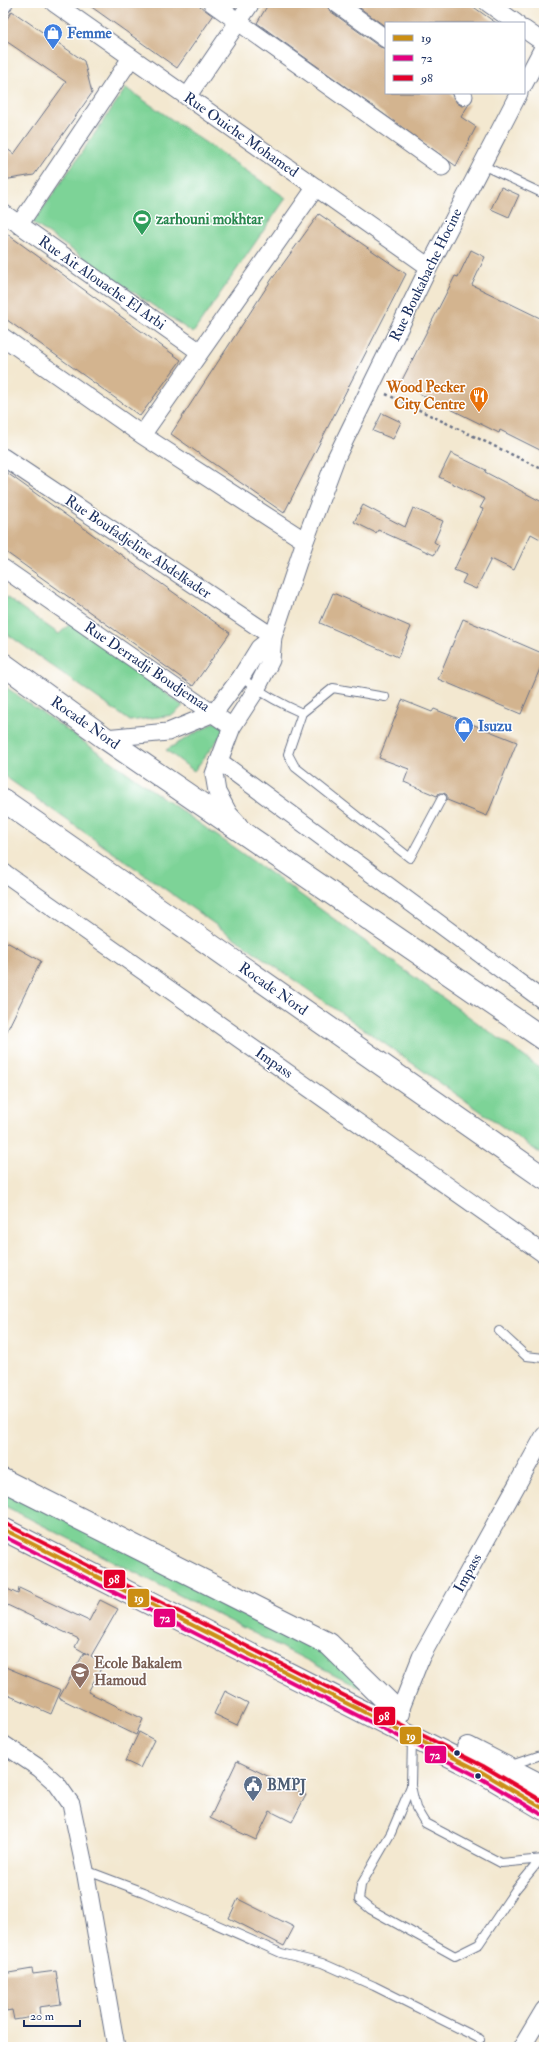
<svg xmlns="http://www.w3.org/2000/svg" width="547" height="2050" font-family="'IM FELL Double Pica',serif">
  <rect width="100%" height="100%" fill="#fff"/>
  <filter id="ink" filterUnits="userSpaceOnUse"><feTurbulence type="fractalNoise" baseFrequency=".025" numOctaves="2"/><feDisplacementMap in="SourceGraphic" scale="8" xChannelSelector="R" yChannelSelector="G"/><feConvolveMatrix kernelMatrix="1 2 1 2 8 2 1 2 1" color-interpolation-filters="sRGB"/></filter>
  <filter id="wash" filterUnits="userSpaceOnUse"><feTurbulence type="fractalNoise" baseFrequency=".012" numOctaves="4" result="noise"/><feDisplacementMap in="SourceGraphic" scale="16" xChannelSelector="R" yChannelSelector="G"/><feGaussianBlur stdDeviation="0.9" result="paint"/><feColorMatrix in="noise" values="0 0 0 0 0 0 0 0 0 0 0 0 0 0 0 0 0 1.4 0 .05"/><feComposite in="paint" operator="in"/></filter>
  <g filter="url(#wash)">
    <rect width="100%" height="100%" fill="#f3e8d0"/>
    <path fill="#7dd397" stroke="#4c817a" d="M126,88l160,110 -93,135 -160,-110z
      M3,595l56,39 12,-11 112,83 -10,9 -43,6 -127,-90z
      M3,685l291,205 250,181v85l-541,-381z
      M215,722l11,7 -32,42 -28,-21z
      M3,1487l315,156 51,49 -366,-187z"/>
    <g id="blocks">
      <path fill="#d3b48f" d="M86,3h110l17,13 -36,52z
        M269,3h57l4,8 50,36 6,2v44h65l6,10 5,3 7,-2 -8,13 15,10 -20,39 -199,-143z
        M353,3h115l28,20h-110v4z
        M12,11l72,50 8,32 -58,82 -31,5v-34l11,8 52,-72 -63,-43v-14z
        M501,187l18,8 -10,22 -18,-8z
        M319,214l87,60 -122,239 -113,-79 101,-155z
        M3,231l178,129 -41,56 -137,-99z
        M471,250l14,7 -13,28 72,35v132l-44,-22 -1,3 -99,-49 55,-108 3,1z
        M382,413l19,9 -8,17 -20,-8z
        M451,453l35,17 -1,2 59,31v38l-13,-7 -17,36 -23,-11 -15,30 -14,-6 4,-8 -12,-5 29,-61 -3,-1 5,-9 -46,-22z
        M3,470l227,163 -37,53 -190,-136z
        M363,505l42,22 8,-19 30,13 -9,21 5,3 -5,10 -56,-25 -2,3 -22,-11z
        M333,593l78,34 -13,30 -78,-34z
        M463,619l81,35v5l-23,55 -83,-35z
        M402,700l30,12 2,-3 83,33 -30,74 -40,-16v-5l-3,-2h-5l-2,3 -33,-14 5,-13 -30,-11z
        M3,940l38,21 -38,78z
        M3,1587l15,7 1,-6 70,33 11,-21 18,9 -27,47 13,7 -16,29 55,27 -7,16 -77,-37 25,-45 5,2 -14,-8 4,-8 -76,-36z
        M3,1666l58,24 -10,24 -48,-21z
        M225,1691l23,12 -11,22 -23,-11z
        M139,1732l15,8 -14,28 -15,-7z
        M237,1761l69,34 -14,27 -22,-11 -14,29 -46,-22z
        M238,1899l56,28 -10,19 -55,-28z
        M32,1969l1,5 23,-3 5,33 -22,3 1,9 -26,4 -2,-10 -6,1 -3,-37z"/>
    </g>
  </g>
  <g filter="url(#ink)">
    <use href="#blocks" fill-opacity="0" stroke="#677086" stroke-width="1"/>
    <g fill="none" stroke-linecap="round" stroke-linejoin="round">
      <defs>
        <path id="service" d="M482,165l62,29
          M241,677c19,16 38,26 61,36l-14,41 7,13 115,91 32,-60
          M302,713l31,-25 52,9
          M499,1331l27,25 18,2
          M412,1738l-1,48 5,22 9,15 76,40 42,-4
          M511,1765l33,-11
          M411,1786l-20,47 -30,52 -2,15 11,9 85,47 24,-12 37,-55 24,-29
          M85,1870l58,22 138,61 41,10 52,23 106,53"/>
        <path id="minor" d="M54,3l375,264
          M212,3l230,164
          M336,3l50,36
          M488,3l28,20
          M3,5l1,-2
          M524,29l20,14
          M524,84l20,-38
          M461,93l3,3
          M187,97l64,-94
          M3,213l197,139
          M19,225l112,-167
          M3,337l139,98 163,106
          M142,435l174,-248
          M3,457l270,180
          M3,568l229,159
          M214,713l27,-36 18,-29 14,-11
          M105,738l63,-6 46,-19
          M219,761l325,240
          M239,825l-10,-11 -12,-22 -3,-18 5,-13 13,-34 24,-37 15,-30 2,-23 32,-96 31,-83 93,-191 90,-174
          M3,872l541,382
          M399,1713l22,-56 123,-221
          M3,1744l36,24 18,16 14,20 14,66 31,177
          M522,2047l22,-37"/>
        <path id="trunk" d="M3,1480l326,164 70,69
          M3,1529l477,242 64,38
          M468,1748l76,39"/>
        <path id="motorway" d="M3,664l102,74 439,301
          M3,800l541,378"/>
      </defs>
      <use href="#service" stroke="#677086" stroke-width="10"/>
      <use href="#minor" stroke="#677086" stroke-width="19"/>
      <use href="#trunk" stroke="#677086" stroke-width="24"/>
      <use href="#motorway" stroke="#677086" stroke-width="24"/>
      <path stroke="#677086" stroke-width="2.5" stroke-dasharray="3 3" stroke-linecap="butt" d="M386,394l158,76"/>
      <use href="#service" stroke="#fff" stroke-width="8"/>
      <use href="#minor" stroke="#fff" stroke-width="17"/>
      <use href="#trunk" stroke="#fff" stroke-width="22"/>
      <use href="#motorway" stroke="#fff" stroke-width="22"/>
      <defs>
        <path id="bus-1" d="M3,1529l477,242 64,38"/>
        <path id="bus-2" d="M3,1536l474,240 64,38"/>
        <path id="bus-3" d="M6,1524l477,242 61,36"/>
      </defs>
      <use href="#bus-1" stroke="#fff" stroke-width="7"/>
      <use href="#bus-2" stroke="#fff" stroke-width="7"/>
      <use href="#bus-3" stroke="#fff" stroke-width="7"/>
      <use href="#bus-1" stroke="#cb8e13" stroke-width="4"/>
      <use href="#bus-2" stroke="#e5007d" stroke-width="4"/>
      <use href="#bus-3" stroke="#e4002b" stroke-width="4"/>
    </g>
  </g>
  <defs>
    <symbol id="shop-pin" viewBox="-11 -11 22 30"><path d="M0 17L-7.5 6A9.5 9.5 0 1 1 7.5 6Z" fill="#3f7fe0" stroke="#fff"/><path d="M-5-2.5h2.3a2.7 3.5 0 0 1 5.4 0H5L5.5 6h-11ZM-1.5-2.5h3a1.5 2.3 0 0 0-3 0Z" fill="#fff"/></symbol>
    <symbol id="stadium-pin" viewBox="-11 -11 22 30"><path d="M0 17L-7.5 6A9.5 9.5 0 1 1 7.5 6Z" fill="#2e9e5b" stroke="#fff"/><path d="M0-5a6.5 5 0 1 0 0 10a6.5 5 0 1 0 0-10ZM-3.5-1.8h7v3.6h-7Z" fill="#fff"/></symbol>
    <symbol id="restaurant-pin" viewBox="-11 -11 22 30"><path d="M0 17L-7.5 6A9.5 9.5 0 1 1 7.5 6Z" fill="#e8710a" stroke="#fff"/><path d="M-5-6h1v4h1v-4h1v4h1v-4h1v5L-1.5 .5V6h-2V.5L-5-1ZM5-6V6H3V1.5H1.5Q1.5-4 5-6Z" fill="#fff"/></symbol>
    <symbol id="school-pin" viewBox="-11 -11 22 30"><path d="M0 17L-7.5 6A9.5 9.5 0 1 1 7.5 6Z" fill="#8d6e63" stroke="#fff"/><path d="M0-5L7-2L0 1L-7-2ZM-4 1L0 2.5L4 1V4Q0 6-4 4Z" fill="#fff"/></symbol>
    <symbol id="civic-pin" viewBox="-11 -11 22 30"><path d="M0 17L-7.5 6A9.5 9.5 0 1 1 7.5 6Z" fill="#5c6f8a" stroke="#fff"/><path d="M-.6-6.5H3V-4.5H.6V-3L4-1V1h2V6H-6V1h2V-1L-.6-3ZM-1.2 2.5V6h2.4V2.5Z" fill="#fff"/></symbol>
  </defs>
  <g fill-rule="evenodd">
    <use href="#shop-pin" x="42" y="22" width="22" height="30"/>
    <use href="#stadium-pin" x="131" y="208" width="22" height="30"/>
    <use href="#restaurant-pin" x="468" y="385" width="22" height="30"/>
    <use href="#shop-pin" x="453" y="715" width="22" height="30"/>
    <use href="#school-pin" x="69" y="1661" width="22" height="30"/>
    <use href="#civic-pin" x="242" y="1774" width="22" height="30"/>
  </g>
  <g fill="#1b2f5e" stroke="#fff" stroke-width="1.5">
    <circle cx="457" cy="1753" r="3.5"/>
    <circle cx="478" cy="1776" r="3.5"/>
  </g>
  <g text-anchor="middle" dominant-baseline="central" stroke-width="3" stroke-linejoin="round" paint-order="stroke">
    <g font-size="15" font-weight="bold" fill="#366cbe" stroke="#fff" text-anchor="start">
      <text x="67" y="33">Femme</text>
      <text x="478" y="726">Isuzu</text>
    </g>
    <g font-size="15" fill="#1b2f5e" stroke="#fff">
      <text transform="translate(241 135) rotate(35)">Rue Ouiche Mohamed</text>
      <text transform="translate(426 275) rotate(-64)">Rue Boukabache Hocine</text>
      <text transform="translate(102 283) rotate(35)">Rue Ait Alouache El Arbi</text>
      <text transform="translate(138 547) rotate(34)">Rue Boufadjeline Abdelkader</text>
      <text transform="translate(147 667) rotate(34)">Rue Derradji Boudjemaa</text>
      <text transform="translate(85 723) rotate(35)">Rocade Nord</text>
      <text transform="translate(273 989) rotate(35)">Rocade Nord</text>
      <text transform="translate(274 1063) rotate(35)">Impass</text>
      <text transform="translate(468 1573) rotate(-61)">Impass</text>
    </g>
    <g font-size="15" font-weight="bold" fill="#27864d" stroke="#fff" text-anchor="start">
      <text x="156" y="219">zarhouni mokhtar</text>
    </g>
    <g font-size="15" font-weight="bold" fill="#c56008" stroke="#fff" text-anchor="end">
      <text x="465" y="387">Wood Pecker<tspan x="465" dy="17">City Centre</tspan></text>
    </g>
    <g font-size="15" font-weight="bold" fill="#785e54" stroke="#fff" text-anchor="start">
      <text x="94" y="1663">Ecole Bakalem<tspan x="94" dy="17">Hamoud</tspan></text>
    </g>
    <g font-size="15" font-weight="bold" fill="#4e5e75" stroke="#fff" text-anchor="start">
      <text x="267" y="1785">BMPJ</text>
    </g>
  </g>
  <g stroke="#fff" stroke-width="1.5">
    <rect x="103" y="1569" width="23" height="20" rx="4" fill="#e4002b"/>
    <rect x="127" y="1588" width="23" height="20" rx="4" fill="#cb8e13"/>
    <rect x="153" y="1608" width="23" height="20" rx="4" fill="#e5007d"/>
    <rect x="373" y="1706" width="23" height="20" rx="4" fill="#e4002b"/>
    <rect x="399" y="1726" width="23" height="19" rx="4" fill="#cb8e13"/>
    <rect x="424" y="1745" width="23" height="19" rx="4" fill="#e5007d"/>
  </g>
  <g font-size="11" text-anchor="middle" font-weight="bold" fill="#fff">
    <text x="114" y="1583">98</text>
    <text x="139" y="1602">19</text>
    <text x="165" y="1622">72</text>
    <text x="384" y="1720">98</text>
    <text x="411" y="1740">19</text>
    <text x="435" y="1759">72</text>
  </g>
  <rect width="547" height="2050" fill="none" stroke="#fff" stroke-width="16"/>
  <rect x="385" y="22" width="140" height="72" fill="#ffffff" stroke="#a4acbf"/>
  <rect x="393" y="35" width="20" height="6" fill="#cb8e13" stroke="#a4acbf"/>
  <text x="421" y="42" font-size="12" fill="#1b2f5e">19</text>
  <rect x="393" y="55" width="20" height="6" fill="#e5007d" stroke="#a4acbf"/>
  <text x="421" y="62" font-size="12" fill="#1b2f5e">72</text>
  <rect x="393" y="75" width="20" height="6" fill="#e4002b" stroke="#a4acbf"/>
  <text x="421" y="82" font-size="12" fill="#1b2f5e">98</text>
  <path d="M24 2020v6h56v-6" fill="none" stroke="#1b2f5e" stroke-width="2"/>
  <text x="30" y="2020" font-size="12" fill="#1b2f5e" stroke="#ffffff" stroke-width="3" paint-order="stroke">20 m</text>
</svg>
